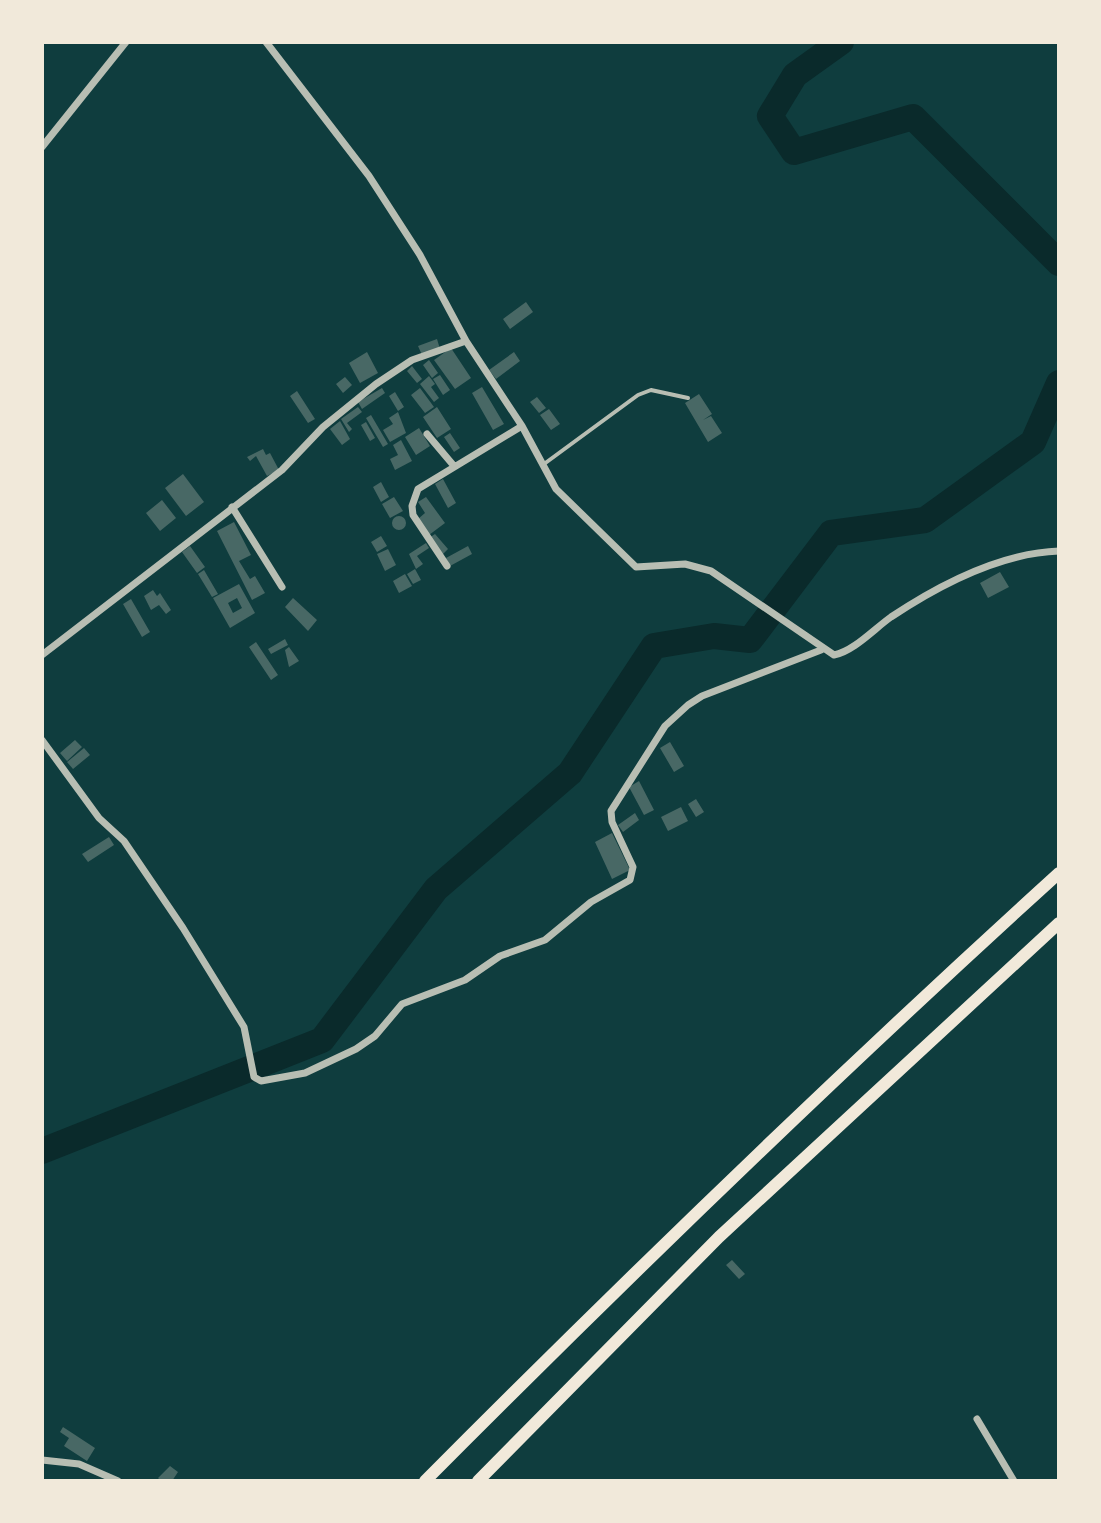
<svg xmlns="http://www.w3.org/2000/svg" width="1101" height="1523" font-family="Inter,sans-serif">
  <rect width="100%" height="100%" fill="#0f3d3e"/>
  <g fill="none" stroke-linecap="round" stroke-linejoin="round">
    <path stroke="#0a2a2b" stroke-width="26" d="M841,42l-46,33 -25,41 24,36 119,-35 146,146
      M42,1151l280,-111 114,-151 134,-116 84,-127 60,-10 36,4 81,-107 94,-13 108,-78 26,-59"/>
  </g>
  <path fill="#486865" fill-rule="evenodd" d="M526,302l7,10 -23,17 -7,-10z
    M437,339l3,10 -18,6 -4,-9z
    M451,348l20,30 -16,11 -21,-29z
    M367,352l11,21 -18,10 -11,-20z
    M514,352l6,9 -24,18 -7,-9z
    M429,360l9,13 -6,5 -9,-13z
    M412,366l10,13 -5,4 -10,-12z
    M440,375l10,15 -7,5 -10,-16z
    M429,376l6,8 -4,3 8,11 -5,4 -14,-18z
    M345,377l7,8 -9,8 -7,-9z
    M482,387l22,37 -11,6 -21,-37z
    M382,388l3,5 -23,16 -4,-7z
    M420,388l14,19 -9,6 -14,-18z
    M297,391l18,28 -7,4 -18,-27z
    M395,392l9,15 -6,4 -9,-15z
    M699,394l13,20 -9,6 8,-4 11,17 -14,9 -23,-39z
    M537,397l9,11 -7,5 -9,-11z
    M358,407l4,5 -15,11 5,6 -3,3 -8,-13z
    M437,407l14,22 -14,9 -14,-21z
    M549,409l11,15 -9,6 -11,-15z
    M398,412l8,21 -16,9 -7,-12 10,-6 -4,-6z
    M371,415l17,29 -5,3 -17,-29z
    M340,421l10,18 -8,6 -12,-16z
    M366,422l9,16 -5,3 -9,-16z
    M419,428l11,18 -14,9 -11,-18z
    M450,433l10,15 -6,4 -10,-15z
    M401,440l11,21 -17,9 -5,-11 8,-4 -5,-10z
    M263,449l3,6 4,-2 9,17 -12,6 -11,-20 -6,5 -3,-4z
    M183,474l21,28 -18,14 -21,-28z
    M443,479l13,24 -8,5 -13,-24z
    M381,482l8,15 -8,5 -8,-15z
    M394,497l9,14 -13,7 -8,-14z
    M426,497l19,26 -16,12 -11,-16 7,-6 -7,-11z
    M162,500l14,18 -16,13 -14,-18z
    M392 523a7 7 0 1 1 14 0a7 7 0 1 1-14 0Z
    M234,522l17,33 -12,6 11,18 5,-3 10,17 -13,7 -35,-69z
    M435,534l13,15 -6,6 -13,-17z
    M381,536l6,10 -10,6 -6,-10z
    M426,543l3,5 -12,8 6,8 -7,5 -7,-15z
    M190,546l15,21 -8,6 -15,-21z
    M468,546l4,8 -22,12 -4,-8z
    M388,549l8,16 -11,6 -8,-17z
    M415,569l6,11 -8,4 -6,-10z
    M204,570l14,24 -6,3 -14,-23z
    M1000,572l9,15 -21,11 -8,-15z
    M405,574l7,12 -13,7 -6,-12z
    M239,584l16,29 -25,15 -17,-30zM237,598l5,10 -9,5 -5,-10z
    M153,590l4,6 3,-3 11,17 -5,4 -7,-9 -8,5 -7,-14z
    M293,598l24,22 -9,11 -23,-24z
    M131,599l19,33 -8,5 -19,-33z
    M285,639l3,6 -17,9 -3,-5z
    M256,642l22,33 -7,5 -22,-33z
    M289,647l10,14 -10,6 -4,-17z
    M75,740l7,7 -15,14 -7,-8z
    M670,742l14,24 -10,6 -14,-24z
    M84,748l6,7 -17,14 -6,-7z
    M639,781l15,29 -10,5 -15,-28z
    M696,799l8,13 -8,5 -8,-13z
    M681,807l7,14 -20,10 -7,-14z
    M635,813l4,7 -16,12 -5,-7z
    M612,833l18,37 -18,9 -17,-37z
    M109,837l5,8 -26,17 -6,-8z
    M732,1260l13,14 -6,5 -13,-14z
    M63,1427l32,21 -8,13 -23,-15 5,-8 -9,-6z
    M170,1466l8,6 -6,9h-11l-3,-3z"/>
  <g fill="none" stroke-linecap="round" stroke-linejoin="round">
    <path stroke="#b8beb3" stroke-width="4" d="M544,464l94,-69 13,-5 37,8"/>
    <path stroke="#b8beb3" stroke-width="7" d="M266,42l103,134 51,79 46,86 56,85 34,63 80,78 49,-3 26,7 123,84c20,-4 40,-26 57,-38 48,-32 109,-64 168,-66
      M42,147l84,-105
      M427,434l27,32
      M232,507l50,80
      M447,566l-34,-51 -1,-9 6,-17 104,-63
      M42,655l240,-185 41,-43 53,-43 36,-24 54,-19
      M42,740l57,78 25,23 59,87 61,99 10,50 7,4 44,-8 51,-24 19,-13 27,-32 63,-24 35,-24 45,-16 46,-38 39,-22 3,-13 -21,-45 -1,-11 54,-85 23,-21 14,-9 119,-46
      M977,1419l37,62
      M42,1460l37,4 39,17"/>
    <path stroke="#f1e9da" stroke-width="12" d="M425,1481c206,-207 417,-411 634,-608
      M478,1481l241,-244 340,-314"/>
  </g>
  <rect width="1101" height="1523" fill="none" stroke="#f1e9da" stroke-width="88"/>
</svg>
